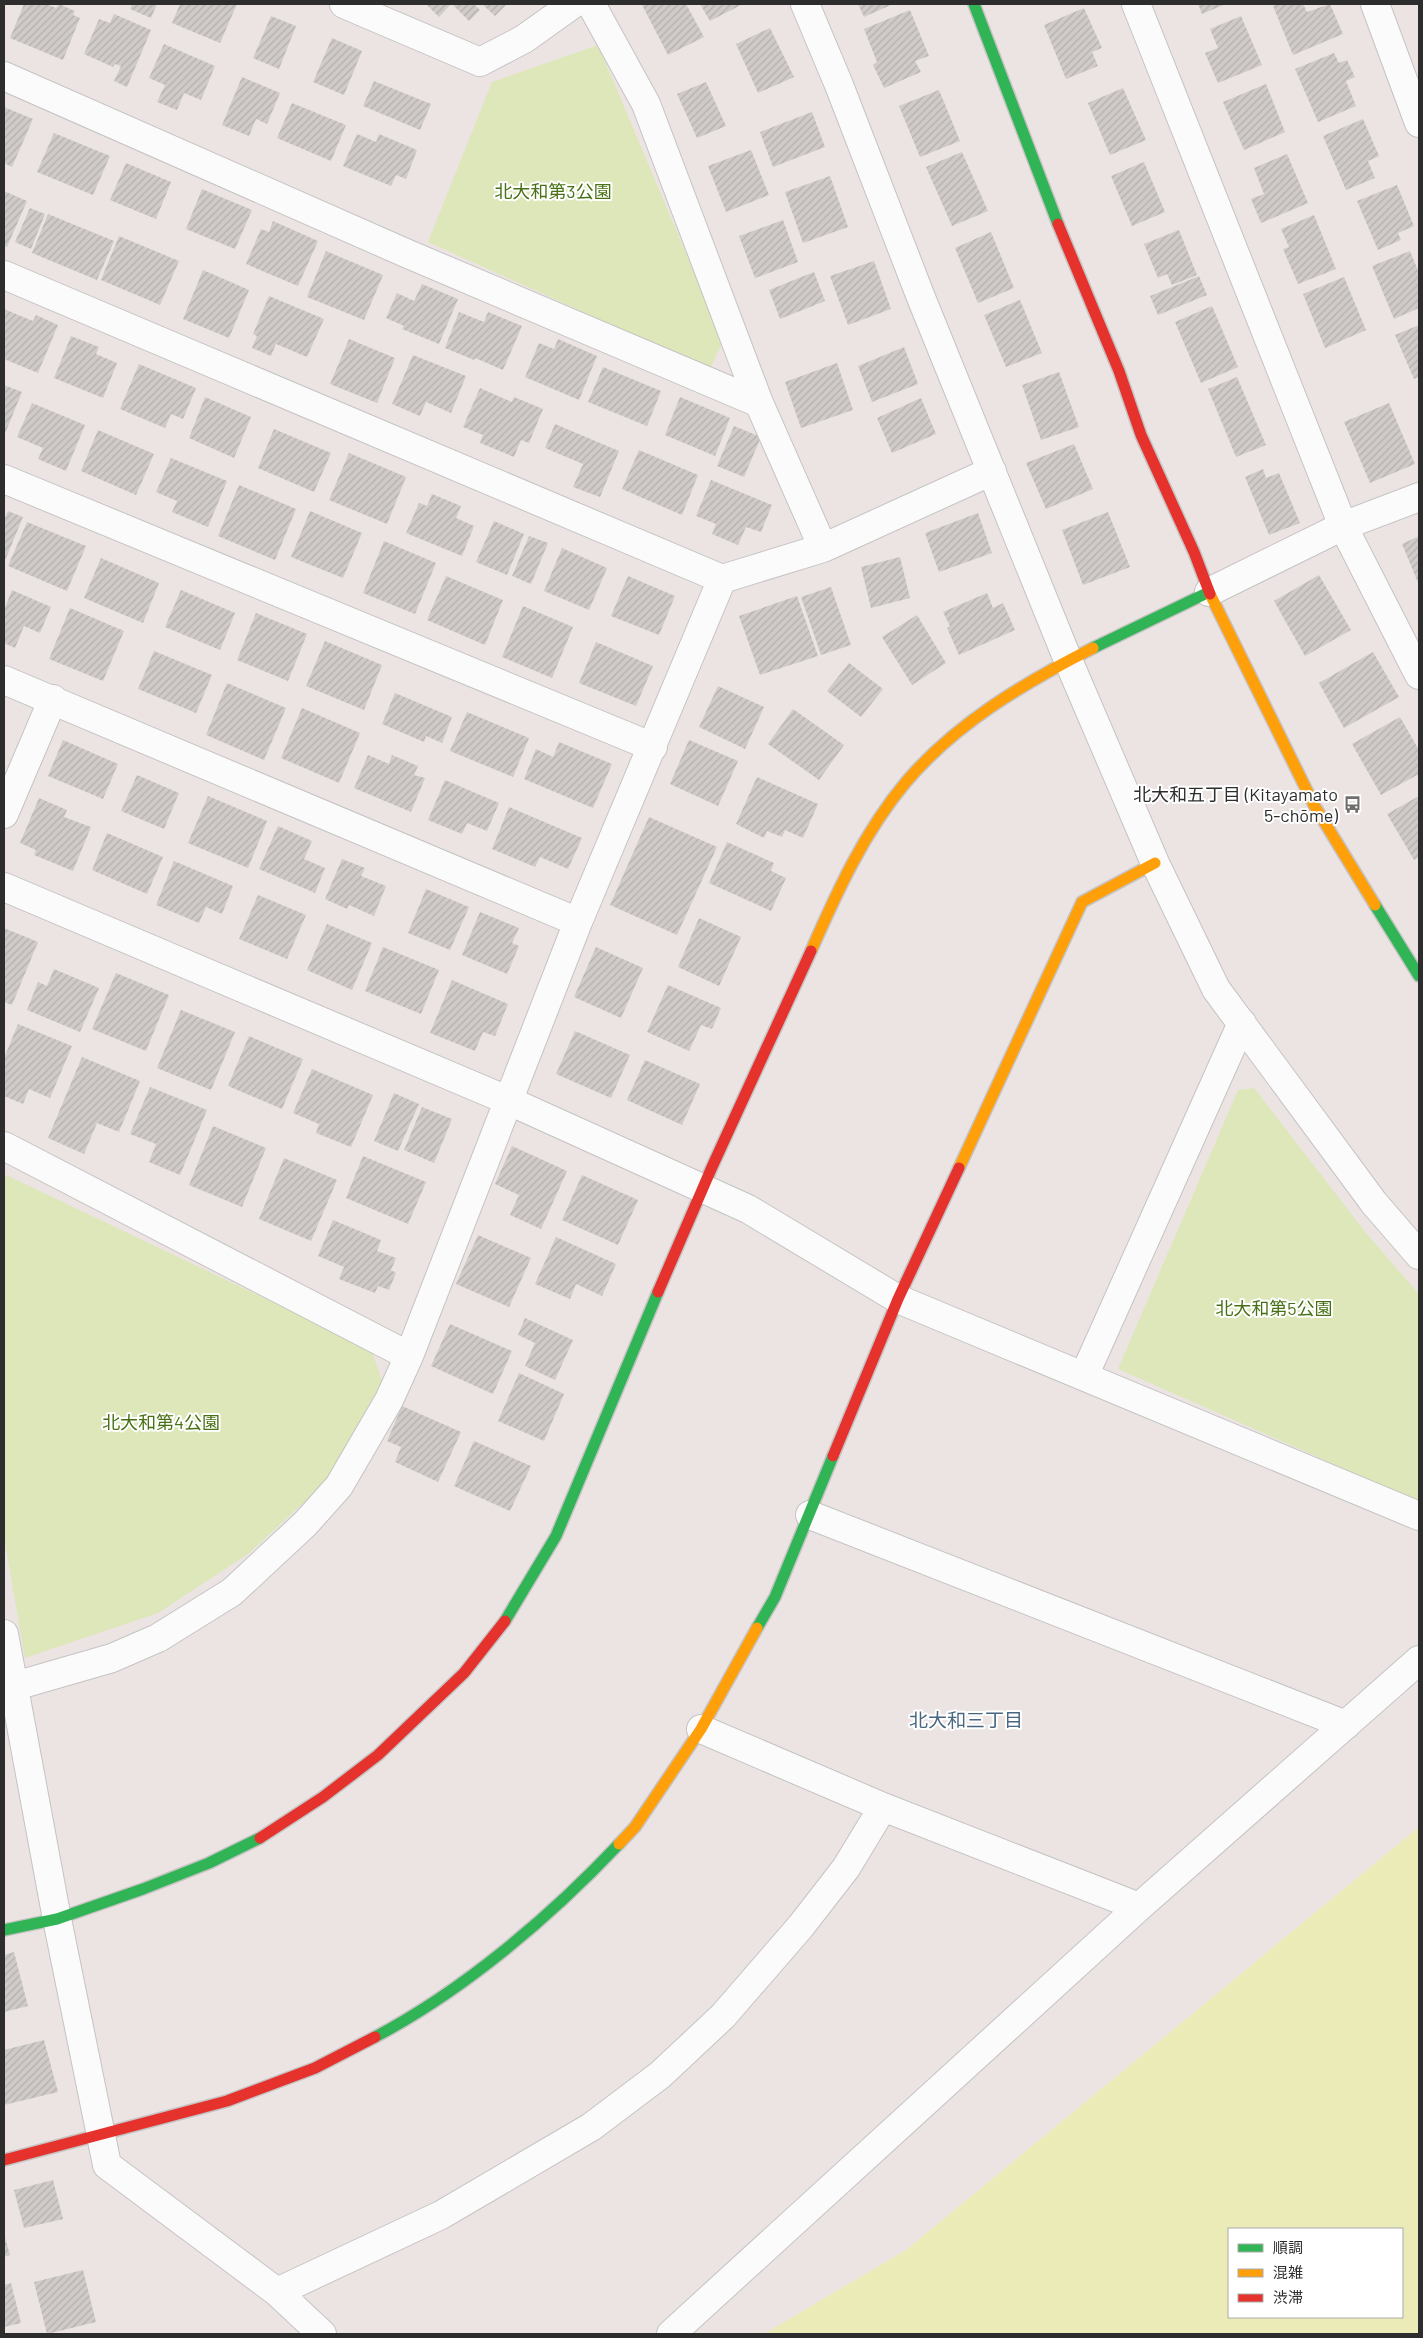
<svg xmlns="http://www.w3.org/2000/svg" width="1423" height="2338" font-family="Barlow,'Noto Sans JP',sans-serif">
  <defs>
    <pattern id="building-hatch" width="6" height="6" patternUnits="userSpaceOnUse" patternTransform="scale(1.25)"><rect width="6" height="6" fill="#d0cbc9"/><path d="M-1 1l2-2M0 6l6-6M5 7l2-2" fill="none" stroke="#b3afad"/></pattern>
  </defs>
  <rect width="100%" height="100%" fill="#ece4e2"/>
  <path fill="#dde7b9" d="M598,45l125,296 -13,28 -282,-127 64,-160z
    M1254,1088l112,145 53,61v210l-99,-46 -202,-89 120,-279z
    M4,1174l367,175 11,32 -55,100 -79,73 -90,59 -133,45 -21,-121z"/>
  <path fill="#ebebb7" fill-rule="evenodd" d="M1419,1827v507h-655l142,-84zM1229,2229h173v88h-173z"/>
  <path fill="url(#building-hatch)" d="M24,4h22l10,4 3,-4 16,7 -2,4 7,3 -17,42 -53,-22z
    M132,4h25l-6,14 -21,-9z
    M180,4h57l-17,39 -48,-20z
    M428,4h23l-12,13 -12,-12z
    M452,4h22l6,6 -11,11z
    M482,4h25l-12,12z
    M645,4h41l18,33 -36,18 -26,-50z
    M700,4h43l-33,17z
    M858,4h35l-29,13z
    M1198,4h28l-24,10z
    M1279,4h24l4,8 23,-8 13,30 -50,21 -20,-49z
    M1084,8l18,40 -10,4 6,14 -32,13 -22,-54z
    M910,10l19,46 -14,5 6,11 -37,16 -11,-23 4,-3 -13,-33z
    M114,14l37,16 -24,57 -13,-6 7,-15 -6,-2 -2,3 -29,-13 15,-35 11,4z
    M271,16l25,10 -17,43 -26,-11z
    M1241,16l21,49 -44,18 -13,-30 13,-5 -8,-19z
    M770,28l24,49 -36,16 -22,-49z
    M332,38l30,13 -18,44 -31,-13z
    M164,44l51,22 -14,34 -17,-7 -7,17 -20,-8 8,-17 -16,-7z
    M1334,53l5,10 8,-3 8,17 -9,4 10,25 -38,16 -23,-53z
    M242,77l38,16 -13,31 -11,-5 -7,17 -27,-11z
    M374,81l57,23 -11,26 -57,-24z
    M706,82l20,44 -29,12 -20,-44z
    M1266,84l19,48 -41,18 -21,-48z
    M1123,88l23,52 -36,15 -22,-52z
    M939,90l21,51 -40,16 -21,-51z
    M292,103l54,22 -15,36 -54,-23z
    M4,107l29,12 -21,48 -8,-4z
    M812,112l13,35 -52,20 -13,-35z
    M1363,119l16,37 -11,5 7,17 -29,12 -23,-54z
    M54,133l56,23 -17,39 -56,-23z
    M357,134l19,8 3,-8 38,16 -11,29 -10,-4 -5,11 -48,-20z
    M751,150l18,45 -43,17 -18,-46z
    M962,152l26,59 -36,15 -26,-59z
    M1287,154l21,49 -47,20 -10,-24 13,-5 -10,-26z
    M1144,162l21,50 -33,14 -21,-50z
    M126,163l45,19 -15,37 -46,-19z
    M830,176l18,51 -45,16 -18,-51z
    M1397,185l17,41 -16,7 3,7 -23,10 -21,-49z
    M202,189l50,21 -17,39 -49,-20z
    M4,191l23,10 -20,46 -3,-1z
    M30,208l15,6 -14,35 -16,-7z
    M48,214l66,27 -17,39 -65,-27z
    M1314,215l22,54 -38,15 -15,-35 6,-2 -8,-18z
    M783,220l15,42 -43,16 -16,-42z
    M273,221l45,20 -20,45 -52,-22 15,-35 8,3z
    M1179,230l18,45 -25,10 -5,-11 -9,4 -14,-34z
    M991,232l23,56 -36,15 -23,-55z
    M119,236l60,25 -19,44 -59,-25z
    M326,251l57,24 -19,45 -57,-23z
    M1410,251l9,22v35l-25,11 -22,-53z
    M874,261l17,48 -43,16 -18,-49z
    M203,270l46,20 -20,48 -46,-19z
    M814,272l11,29 -45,18 -11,-29z
    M1199,276l8,19 -49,20 -8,-19z
    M1344,277l22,53 -41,18 -22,-54z
    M422,284l36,15 -19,45 -37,-15 2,-3 -18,-8 11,-25 17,8z
    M269,296l55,23 -17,38 -31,-13 -5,12 -19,-8 5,-12 -4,-2z
    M1020,300l22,53 -36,14 -22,-52z
    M1212,306l26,61 -37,16 -26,-61z
    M4,309l29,12 3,-6 22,10 -20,48 -34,-14z
    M459,312l25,10 4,-10 34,14 -19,44 -28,-12 -1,2 -29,-12z
    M1419,325v52l-5,2 -19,-44z
    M71,336l28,11 -3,7 21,9 -14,35 -49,-20z
    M349,339l46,19 -18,45 -47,-19z
    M558,339l39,17 -18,44 -54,-23 14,-34 15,6z
    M904,347l14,37 -46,18 -14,-36z
    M413,355l53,21 -15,37 -25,-11 -6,14 -28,-12z
    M837,363l16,47 -52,18 -16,-46z
    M139,364l57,24 -13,31 -12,-5 -6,14 -45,-19z
    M603,367l58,24 -14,35 -59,-24z
    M1059,372l20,55 -38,13 -19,-55z
    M1237,377l29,68 -30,12 -28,-68z
    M4,385l18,7 -18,44z
    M480,388l32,14 2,-5 29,12 -14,34 -8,-3 -7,17 -34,-14 3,-8 -20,-8z
    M205,397l46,20 -17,41 -45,-20z
    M680,397l50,21 -15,38 -50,-21z
    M921,398l15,36 -44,19 -15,-35z
    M32,403l53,22 -19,46 -28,-12 5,-11 -26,-11z
    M1389,403l26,61 -45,19 -26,-61z
    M555,424l64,27 -19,46 -27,-10 10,-23 -38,-16z
    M734,426l27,11 -17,40 -27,-11z
    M274,429l57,24 -17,39 -56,-24z
    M98,430l56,24 -18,41 -55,-24z
    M1074,444l19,45 -47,20 -20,-46z
    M639,450l59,25 -16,40 -60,-26z
    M349,453l57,24 -19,47 -58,-24z
    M171,458l56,23 -19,46 -36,-15 5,-11 -21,-9z
    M1263,469l3,9 13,-5 21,50 -31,12 -24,-58z
    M711,480l61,25 -11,27 -15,-5 -8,18 -26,-11 4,-10 -20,-8z
    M239,485l57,24 -21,51 -57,-24z
    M432,494l29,12 -5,12 18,8 -12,30 -56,-23 13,-30 8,3z
    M8,511l15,6 -19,46v-43z
    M310,511l52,22 -19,45 -52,-21z
    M1108,512l22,55 -47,18 -21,-55z
    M978,513l14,40 -53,19 -14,-39z
    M494,521l30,13 -17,41 -31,-13z
    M27,522l59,24 -19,45 -59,-25z
    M529,536l19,7 -17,41 -19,-8z
    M1419,536v49l-17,-41z
    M384,541l52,22 -21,51 -52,-21z
    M562,548l45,20 -18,42 -45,-19z
    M900,557l10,41 -39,10 -10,-41z
    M101,558l58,25 -16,40 -59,-25z
    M1319,575l32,55 -46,26 -31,-55z
    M446,576l57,24 -18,45 -58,-25z
    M628,576l47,20 -16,39 -48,-19z
    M831,587l20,58 -30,10 -20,-58z
    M12,590l39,17 -11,26 -16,-7 -9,22 -11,-5v-33z
    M181,590l54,23 -15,37 -55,-23z
    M987,593l6,15 10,-5 12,27 -56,25 -12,-27 3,-2 -7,-14z
    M797,596l21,60 -58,19 -21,-59z
    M523,606l50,21 -21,51 -50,-21z
    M70,608l54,23 -21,50 -54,-22z
    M256,613l51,21 -19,47 -51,-21z
    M917,615l29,48 -34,22 -30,-48z
    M325,641l57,24 -18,45 -58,-24z
    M596,642l57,24 -17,40 -57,-23z
    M154,651l58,24 -16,38 -58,-24z
    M1373,652l26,45 -55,31 -25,-45z
    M849,663l34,26 -22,28 -34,-26z
    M227,683l59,25 -22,52 -58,-25z
    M718,686l46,21 -19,42 -46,-22z
    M395,693l57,24 -10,26 -16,-7 -2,6 -42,-18z
    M302,708l58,25 -21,50 -58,-25z
    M793,709l51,36 -25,35 -51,-36z
    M467,712l62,26 -16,39 -63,-26z
    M1400,717l19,33v24l-38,21 -29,-51z
    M63,740l55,24 -15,35 -55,-23z
    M689,740l49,21 -20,45 -48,-22z
    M559,742l53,22 -19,44 -69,-29 12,-30 17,8z
    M368,755l21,9 3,-9 26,11 -4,9 11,3 -14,34 -57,-24z
    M137,775l42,18 -15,36 -43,-18z
    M757,777l61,27 -15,34 -18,-8 -3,7 -15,-6 -3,7 -28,-14z
    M445,780l54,23 -12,28 -20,-8 -5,11 -34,-14z
    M208,796l59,25 -19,47 -60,-25z
    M1419,796v61l-5,3 -27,-46z
    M39,798l28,12 -3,7 27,10 -18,44 -39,-16 2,-5 -16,-7z
    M509,807l73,31 -14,31 -28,-12 -5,10 -43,-18z
    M649,817l68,30 -40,88 -67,-30z
    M278,826l34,15 -8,18 21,9 -10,25 -56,-24z
    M107,833l56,24 -16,37 -55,-24z
    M727,842l47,21 -3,8 15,7 -15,33 -62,-28z
    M342,859l23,9 -4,8 25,10 -12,30 -25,-11 -2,4 -22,-10z
    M174,861l59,25 -11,28 -16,-7 -7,16 -43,-18z
    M426,889l43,18 -19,43 -42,-17z
    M258,895l48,20 -19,44 -48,-20z
    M480,912l39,16 -7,15 7,3 -12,28 -45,-19z
    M699,918l42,19 -22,49 -41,-19z
    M327,924l45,19 -20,47 -45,-20z
    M4,928l34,14 -26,63 -8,-3z
    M383,947l56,23 -18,44 -56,-23z
    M596,947l47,21 -22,50 -47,-21z
    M54,969l45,19 -19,44 -53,-22 11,-28 9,4z
    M116,973l53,22 -23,56 -54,-22z
    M452,980l56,24 -13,32 -12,-4 -8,19 -45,-18z
    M668,985l53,23 -9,21 -11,-4 -12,26 -42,-19z
    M181,1010l54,22 -24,58 -54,-22z
    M18,1024l54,22 -22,52 -21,-9 -6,15 -19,-8v-38z
    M575,1031l55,24 -19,43 -55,-24z
    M249,1036l54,23 -21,50 -54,-23z
    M82,1057l58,24 -21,51 -22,-9 -13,31 -36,-16z
    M645,1060l55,24 -18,41 -55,-25z
    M312,1069l61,26 -22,52 -35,-14 3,-9 -26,-11z
    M150,1087l57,23 -27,65 -31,-13 7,-18 -26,-10z
    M394,1093l25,11 -21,47 -24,-10z
    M422,1107l30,12 -18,44 -30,-13z
    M213,1126l53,22 -24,59 -53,-22z
    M512,1146l55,25 -26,58 -31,-14 9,-20 -24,-11z
    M363,1156l63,26 -18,42 -62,-26z
    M284,1158l53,22 -26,61 -52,-22z
    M582,1175l56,25 -20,45 -56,-25z
    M333,1220l48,20 -4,11 19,7 -5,12 5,3 -7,17 -11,-4 -3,7 -36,-14 5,-12 -26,-11z
    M478,1235l53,23 -22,49 -53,-23z
    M556,1237l60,27 -14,32 -26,-12 -6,15 -35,-15z
    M525,1318l48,22 -18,40 -30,-14 10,-23 -17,-8z
    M450,1324l62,27 -19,43 -62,-28z
    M519,1373l45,21 -20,47 -46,-20z
    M402,1406l59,26 -23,50 -43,-20 6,-15 -14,-6z
    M474,1441l57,25 -21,45 -56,-25z
    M14,1952l14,54 -24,6v-57z
    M44,2040l14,52 -54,13v-55z
    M53,2180l10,39 -39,9 -10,-38z
    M4,2234l6,21 -6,2z
    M83,2270l13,52 -49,12 -13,-52z
    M11,2283l10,40 -17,4v-42z"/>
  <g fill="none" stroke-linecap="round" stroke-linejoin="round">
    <defs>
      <path id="street" d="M344,4l136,58 44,-23 49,-35
        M591,4l55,100 113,299 64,145
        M805,4l34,81 81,210 148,365 87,203 61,126 158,214 45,52
        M1136,4l207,522 76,149
        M1375,4l44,119
        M4,76l404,178 351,149
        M4,275l718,304
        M4,479l649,268
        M1209,592l134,-66 76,-29
        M4,680l574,242
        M4,814l49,-115
        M4,887l503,213 241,109 150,90 521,217
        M4,1146l405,210
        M1084,1376l158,-353
        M810,1515l536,210
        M4,1634l53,285 50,246 170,127 45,42
        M15,1686l97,-28 46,-20 74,-46 73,-68 34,-38 50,-86 20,-44 169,-434 144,-343 101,-31 169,-77
        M701,1729l182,78 256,100
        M277,2292l164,-77 150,-88 69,-52 63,-59 78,-90 45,-58 37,-61
        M671,2334l468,-427 280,-247"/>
      <path id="fast" d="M974,4l84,220
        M1093,648l116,-56
        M1375,905l44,71
        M505,1621l51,-85 102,-244
        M757,1628l18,-31 58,-141
        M4,1930l53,-11 86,-30 66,-26 51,-25
        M375,2037c89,-47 175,-120 244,-193"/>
      <path id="slow" d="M1210,594l104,211 61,100
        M811,951c26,-59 53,-119 95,-169 50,-59 118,-99 187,-134
        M959,1168l123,-266 73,-39
        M619,1844l16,-17 66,-98 56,-101"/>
      <path id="jam" d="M1058,224l61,147 22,64 53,117 16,42
        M658,1292l54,-125 99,-216
        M833,1456l65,-157 61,-131
        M260,1838l63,-41 55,-42 86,-82 41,-52
        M4,2160l223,-59 88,-33 60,-31"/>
    </defs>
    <use href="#street" stroke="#c5c3c4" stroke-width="30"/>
    <use href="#fast" stroke="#c5c3c4" stroke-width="14"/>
    <use href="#slow" stroke="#c5c3c4" stroke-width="14"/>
    <use href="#jam" stroke="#c5c3c4" stroke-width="14"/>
    <use href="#street" stroke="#fcfbfb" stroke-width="28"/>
    <use href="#fast" stroke="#30b455" stroke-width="11"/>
    <use href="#slow" stroke="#ff9f0a" stroke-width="11"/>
    <use href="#jam" stroke="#e5322d" stroke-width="11"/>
  </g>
  <defs>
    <symbol id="bus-bare" viewBox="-9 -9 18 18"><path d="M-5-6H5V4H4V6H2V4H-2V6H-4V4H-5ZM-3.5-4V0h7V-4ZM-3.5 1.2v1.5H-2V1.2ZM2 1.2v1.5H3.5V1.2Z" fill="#706d6c" stroke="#fff" stroke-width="2.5" paint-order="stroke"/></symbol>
  </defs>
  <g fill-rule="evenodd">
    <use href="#bus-bare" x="1340" y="792" width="25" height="25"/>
  </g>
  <g text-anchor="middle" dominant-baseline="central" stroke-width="4" stroke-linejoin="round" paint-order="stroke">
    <g font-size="18" fill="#487116" stroke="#fff">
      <text x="553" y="191">北大和第3公園</text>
      <text x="1274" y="1308">北大和第5公園</text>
      <text x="161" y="1422">北大和第4公園</text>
    </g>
    <g font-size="18" fill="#2d2d2d" stroke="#fff" text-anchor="end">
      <text x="1338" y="794">北大和五丁目 (Kitayamato<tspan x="1338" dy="21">5-chōme)</tspan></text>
    </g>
    <g font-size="19" fill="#496781" stroke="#fff">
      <text x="966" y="1719">北大和三丁目</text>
    </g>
  </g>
  <rect width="1423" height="2338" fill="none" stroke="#2d2d2d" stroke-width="10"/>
  <rect x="1228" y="2228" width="175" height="90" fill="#ffffff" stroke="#ababab"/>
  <rect x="1238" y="2244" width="25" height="8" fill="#30b455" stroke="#ababab"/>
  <text x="1273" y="2253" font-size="15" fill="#2d2d2d">順調</text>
  <rect x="1238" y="2269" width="25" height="8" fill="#ff9f0a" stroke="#ababab"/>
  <text x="1273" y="2278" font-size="15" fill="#2d2d2d">混雑</text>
  <rect x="1238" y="2294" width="25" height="8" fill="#e5322d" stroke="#ababab"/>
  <text x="1273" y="2303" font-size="15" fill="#2d2d2d">渋滞</text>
</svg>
